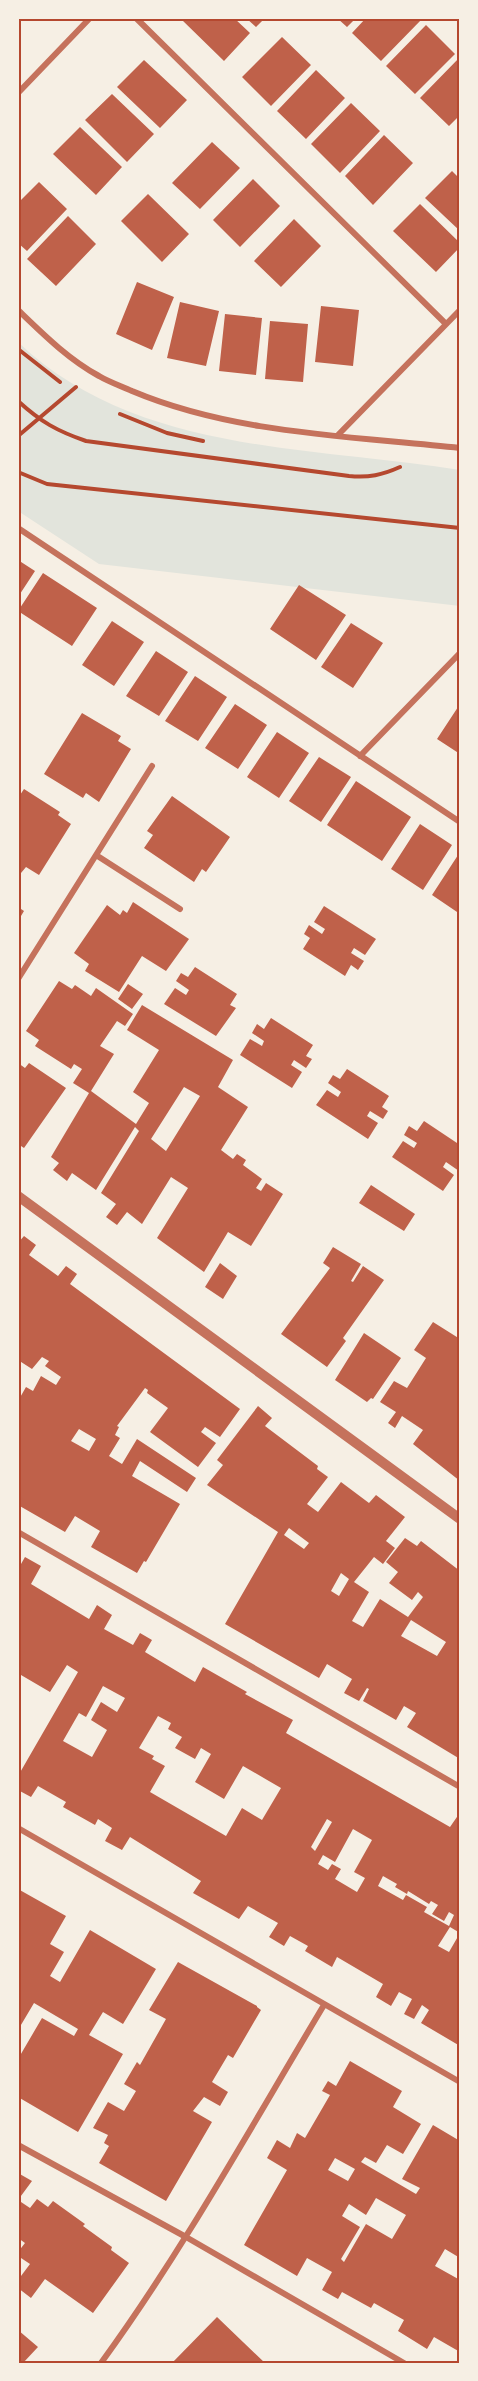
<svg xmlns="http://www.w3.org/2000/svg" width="478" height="2381" font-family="'PT Sans Narrow',sans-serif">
  <rect width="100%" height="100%" fill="#f6efe4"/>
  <path fill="#e2e4dc" d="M18,342c117,112 292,104 442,128v136l-361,-42 -81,-53z"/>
  <path fill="#bf614a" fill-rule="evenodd" d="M183,18h51l16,15 -26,28 -42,-41z
    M246,18h19l-9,9z
    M337,18h19l-9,9z
    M366,18h53l2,2 -40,41 -29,-28z
    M426,25l29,29 -40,40 -29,-28z
    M282,37l29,28 -40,41 -29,-29z
    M460,57v58l-11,11 -29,-28z
    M144,60l43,40 -27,28 -43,-41z
    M316,70l29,28 -39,41 -29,-28z
    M112,94l42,40 -27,28 -42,-42z
    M351,103l29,28 -40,42 -29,-29z
    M80,127l42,40 -26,28 -43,-41z
    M384,135l29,28 -40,42 -28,-29z
    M212,142l28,26 -40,41 -28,-26z
    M452,171l8,8v52l-35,-33z
    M253,179l27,27 -40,41 -27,-27z
    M39,182l28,27 -40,42 -9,-8v-40z
    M148,194l41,40 -27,28 -41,-41z
    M420,204l40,39v4l-24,25 -43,-41z
    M68,216l28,28 -40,42 -29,-27z
    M294,219l27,27 -40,41 -27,-26z
    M137,282l37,15 -22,53 -36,-16z
    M180,302l39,9 -13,55 -39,-8z
    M321,306l38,4 -6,56 -38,-4z
    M225,314l37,4 -6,57 -37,-4z
    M270,321l38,3 -5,58 -38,-3z
    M18,560l17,11 -17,26z
    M43,573l54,35 -25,38 -54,-35z
    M299,585l47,30 -30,45 -46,-31z
    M112,621l32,21 -30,44 -32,-21z
    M351,623l32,20 -30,45 -32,-21z
    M156,651l32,21 -29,44 -33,-20z
    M195,676l32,21 -29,44 -33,-20z
    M235,704l32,21 -29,44 -33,-21z
    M460,704v50l-23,-15z
    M82,713l39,23 -3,5 13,8 -32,53 -13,-9 -3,5 -39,-24z
    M277,732l32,21 -30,45 -32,-21z
    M319,757l32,20 -30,45 -32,-21z
    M356,781l55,36 -29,44 -55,-36z
    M24,789l36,23 -2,3 13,9 -32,51 -13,-8 -5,6 -3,-2v-73z
    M172,796l58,41 -24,35 -4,-3 -8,13 -50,-34 9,-13 -6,-4z
    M420,824l32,21 -29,45 -32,-21z
    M460,852v62l-28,-19z
    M133,902l56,37 -23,32 -24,-15 -23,36 -34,-21 4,-7 -15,-11 33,-48 13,10 3,-5 4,3z
    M324,906l52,33 -11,16 -11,-7 -3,5 13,8 -6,9 -7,-5 -6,11 -42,-27 7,-11 -6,-4 5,-9 13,9 3,-5 -11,-7z
    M18,907l6,4 -6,10z
    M195,967l42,27 -7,11 6,3 -20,28 -52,-32 11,-16 11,7 3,-5 -13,-9 5,-8 7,4z
    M59,981l13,8 3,-4 16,11 5,-8 37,26 -8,12 -8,-5 -17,25 14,8 -23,37 45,33 13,-21 -16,-11 26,-42 -32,-20 15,-25 91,55 -15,27 30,20 -27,43 12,9 4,-5 9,6 -3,5 19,14 -6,9 5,3 5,-8 17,11 -32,52 -23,-14 -24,40 -47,-34 31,-50 -17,-11 -29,47 -15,-12 -10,13 -11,-8 10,-13 -15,-11 38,-62 -4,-4 -39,63 -24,-17 -5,8 -14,-11 6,-7 -8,-6 38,-64 -16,-10 9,-14 -8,-5 -3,5 -36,-23 4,-6 -13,-9zM184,1087l16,9 -34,55 -15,-12z
    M128,984l15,10 -11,15 -14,-10z
    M271,1018l42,27 -7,11 6,3 -6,9 -12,-8 -3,5 11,7 -10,16 -52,-33 10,-16 12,7 2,-5 -12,-8 5,-9 7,5z
    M18,1063l7,5 4,-5 37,25 -42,60 -6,-4z
    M347,1069l42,27 -7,11 6,4 -5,8 -13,-8 -3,5 11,7 -10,16 -52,-34 11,-15 11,7 3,-5 -13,-9 5,-8 7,4z
    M424,1121l36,24 -1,26 -13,-9 -3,5 11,8 -11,16 -51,-34 11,-16 11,7 3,-5 -13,-8 5,-9 8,5z
    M371,1185l44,29 -11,17 -45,-28z
    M24,1236l12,9 -7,10 29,21 8,-10 11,8 -7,10 170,125 -20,28 -15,-10 -4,5 15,11 -18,24 -48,-35 18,-24 -21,-15 1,-3 -3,-2 -28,38 2,1 -4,8 5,3 -11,18 13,8 15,-25 59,39 -9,14 -47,-31 -8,15 48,28 -34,58 -2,-1 -7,12 -46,-26 9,-16 -25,-15 -10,16 -47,-27v-104l8,-14 7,4 8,-15 15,9 5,-8 -16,-11 4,-5 -7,-4 -10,12 -14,-9v-117zM79,1429l17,10 -7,12 -18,-10z
    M333,1247l28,17 -10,17 2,1 10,-16 21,14 -41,58 3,3 -19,26 -46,-33 49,-66 -7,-5z
    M220,1263l17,13 -14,23 -18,-12z
    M433,1322l27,17v142l-47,-37 10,-14 -21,-14 -7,12 -7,-5 8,-11 -16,-10 14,-21 13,7 19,-30 -12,-8z
    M364,1333l37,25 -28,41 -2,-1 -4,4 -32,-22z
    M258,1406l14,12 -7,8 53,40 -1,3 11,8 -21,27 11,8 23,-30 28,21 7,-8 29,22 -19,24 9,7 -12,16 -9,-7 -20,25 15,10 -17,29 11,6 17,-28 28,18 15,-20 -5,-5 -6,8 -23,-17 9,-11 -12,-10 19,-24 12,8 4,-5 39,30v188l-53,-32 9,-14 -12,-7 -8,14 -33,-19 6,-12 -2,-1 -8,13 -15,-8 8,-14 -25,-15 -8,14 -94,-54 53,-92 -71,-47 16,-20 -6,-5zM289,1528l20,15 -5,6 -20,-14zM341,1573l8,6 -10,17 -8,-5zM411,1620l35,22 -9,14 -36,-20z
    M25,1557l16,9 -10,18 58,35 8,-14 15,10 -8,14 29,16 7,-12 12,7 -7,12 50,30 8,-15 44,25 -2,2 48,26 -7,13 164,94 9,-13h1v232l-39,-23 8,-13 -7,-5 -8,14 -10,-5 8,-15 -13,-7 -8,14 -15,-9 7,-13 -46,-27 -5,10 -27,-16 3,-5 -18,-10 -6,10 -15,-9 9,-14 -30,-17 -9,13 -46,-26 8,-12 -71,-44 -8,13 -17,-9 7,-13 -14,-9 -3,6 -32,-18 3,-5 -28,-16 -7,11 -13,-7v-14l60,-104 -11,-7 -17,27 -29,-17 -3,4v-117l3,2zM103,1686l22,12 -8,14 -16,-10 -10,18 16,10 -15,27 -29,-16 16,-28 7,4zM158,1716l13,7 -3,6 14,8 -7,11 20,11 6,-11 10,6 -16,28 29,17 19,-33 38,22 -19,32 -20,-12 -16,28 -76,-44 15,-26 -13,-7 2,-3 -15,-8zM327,1819l5,3 -17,29 -4,-4zM353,1829l19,11 -18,32 11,6 -8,14 -22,-13 6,-10 -9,-5 -4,6 -10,-6 5,-9 12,7zM383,1876l14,8 -2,3 12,7 1,-3 21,13 2,-3 7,4 -6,9 12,7 5,-9 5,3 -5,11 -25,-14 3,-5 -21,-12 -3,5 -25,-14zM450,1927l10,6 -11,19 -11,-6z
    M18,1889l48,27 -16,28 14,8 -14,24 10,6 30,-52 66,39 -33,55 -20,-12 -14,23 34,19 -45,78 -60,-35v-38l24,-41 32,18 4,-7 -44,-26 -16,27z
    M178,1962l79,44v1l4,3 -28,48 -5,-3 -16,27 16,10 -8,14 -16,-9 -11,14 19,11 -46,79 -67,-38 10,-17 -5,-3 4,-8 -15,-7 15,-26 16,9 12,-20 -12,-7 13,-22 3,3 26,-46 -17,-9z
    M350,2061l52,30 -9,16 28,17 -18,30 -16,-9 -11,18 -11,-6 -4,5 55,32 4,-6 -18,-9 31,-54 27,16v117l-15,-9 -10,17 25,14v72l-26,-15 -7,12 -29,-18 6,-11 -30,-17 -3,5 -29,-16 -4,7 -16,-9 10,-18 -25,-14 -10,18 -53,-31 43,-75 -20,-12 10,-18 13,8 7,-15 8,5 25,-43 -8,-4 6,-10 8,5zM335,2158l20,11 -7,12 -20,-11zM376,2198l30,17 -14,24 -26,-15 -22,38 -3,-3 19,-32 -18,-11 7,-12 17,11z
    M18,2173l14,8 -14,19 12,8 7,-9 11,8 5,-6 32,23 -2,2 29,21 -1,3 18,13 -36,50 -48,-34 -14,19 -13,-10v-8l12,-16 -12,-8v-4l7,-9 -7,-5z
    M217,2317l48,46h-93z
    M18,2330l20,17 -15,16h-5z"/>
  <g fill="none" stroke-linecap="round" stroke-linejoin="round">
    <path stroke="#b5482f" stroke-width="4" d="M18,349l42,33
      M18,401c23,21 39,30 68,40l263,35c20,2 33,-1 51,-9
      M120,414l47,19 36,8
      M18,436l58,-49
      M18,472l29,12 413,44"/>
    <path stroke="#c5725c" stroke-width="6" d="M136,18l310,306
      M18,93l72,-75
      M18,310c25,24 50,49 81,66 10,6 22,10 33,15 102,43 219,45 328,57
      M338,435l122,-125
      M18,528l442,294
      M360,756l100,-103
      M96,855l84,54
      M18,979l134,-213
      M18,1532l442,255
      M18,1828l442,254
      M18,2145l168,92 218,126
      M101,2363c83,-114 151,-238 223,-358"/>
    <path stroke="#c5725c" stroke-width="10" d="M18,1196l442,323"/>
  </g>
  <rect width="478" height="2381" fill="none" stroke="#f6efe4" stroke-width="39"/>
  <rect x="20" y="20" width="438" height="2342" fill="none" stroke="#b5482f" stroke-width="2"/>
</svg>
